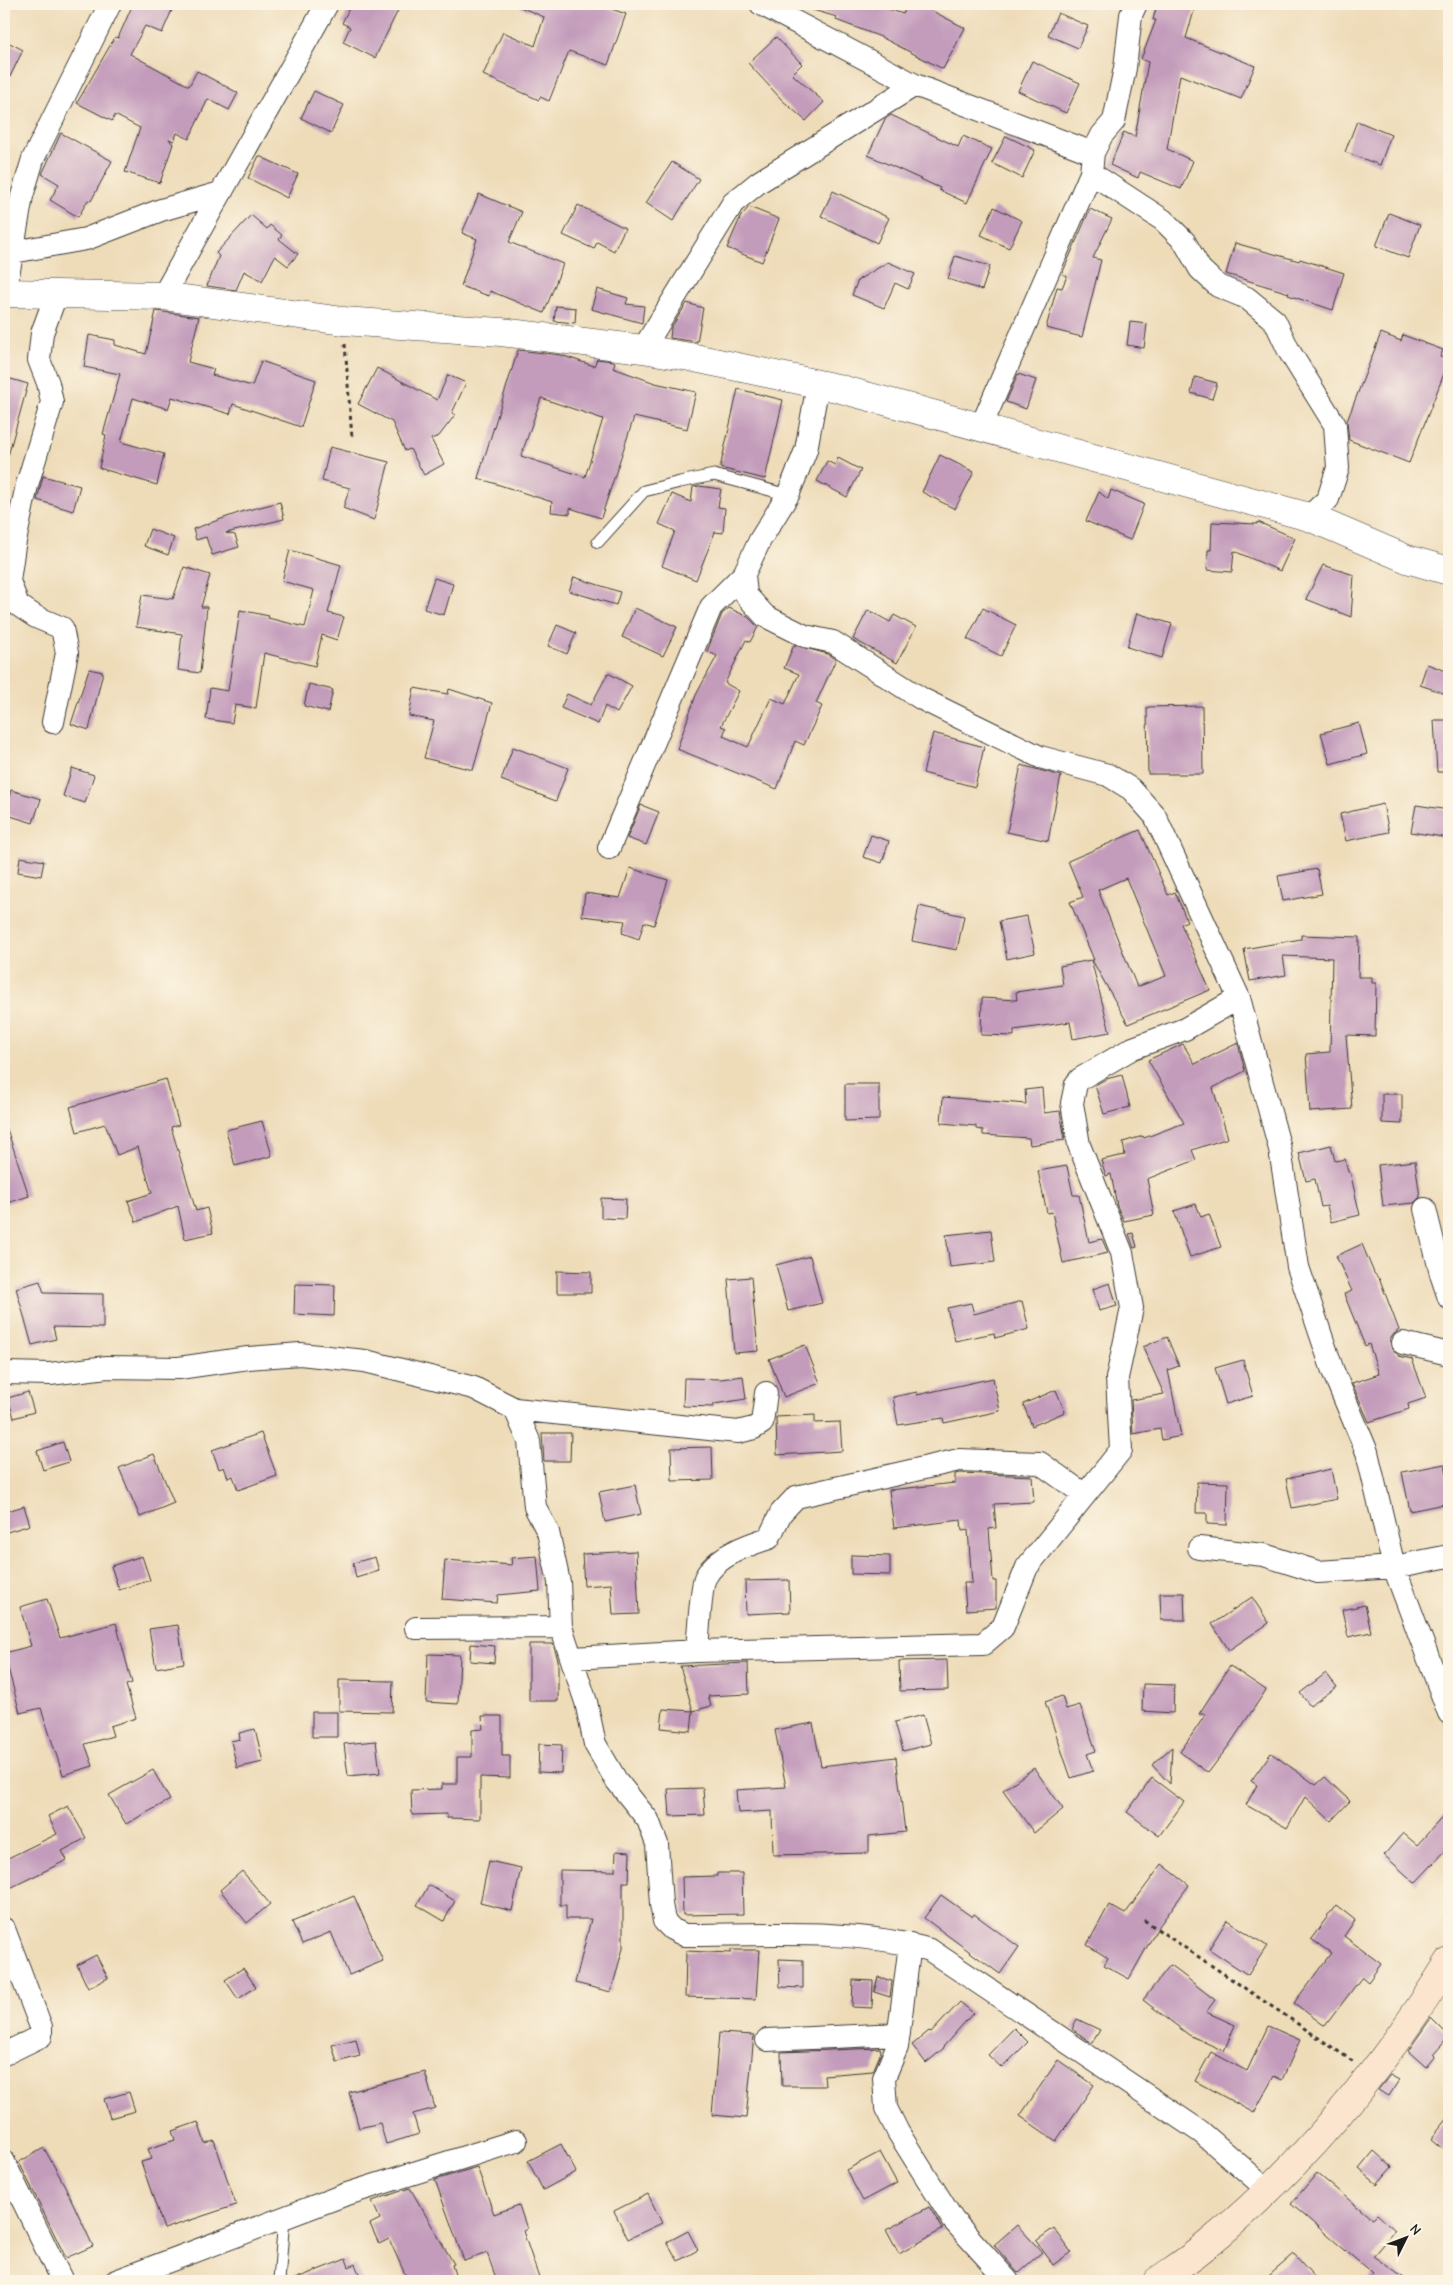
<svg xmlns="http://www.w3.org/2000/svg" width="1453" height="2285" font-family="'Comic Neue',sans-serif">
  <rect width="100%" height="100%" fill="#fcf5e5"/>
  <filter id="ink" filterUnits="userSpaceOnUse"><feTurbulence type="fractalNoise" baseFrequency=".02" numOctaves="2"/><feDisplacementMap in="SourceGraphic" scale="10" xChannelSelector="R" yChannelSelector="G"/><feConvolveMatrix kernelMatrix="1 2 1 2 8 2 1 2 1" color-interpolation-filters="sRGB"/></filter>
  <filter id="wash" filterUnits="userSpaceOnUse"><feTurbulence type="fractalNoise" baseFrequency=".0096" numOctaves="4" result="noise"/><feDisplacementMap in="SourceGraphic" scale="20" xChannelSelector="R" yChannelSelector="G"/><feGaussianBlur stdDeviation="1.12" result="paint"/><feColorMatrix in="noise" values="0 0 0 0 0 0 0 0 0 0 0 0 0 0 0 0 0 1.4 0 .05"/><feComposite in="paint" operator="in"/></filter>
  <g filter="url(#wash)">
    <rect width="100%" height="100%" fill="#eedcb9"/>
    <g id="blocks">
      <path fill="#c39bbb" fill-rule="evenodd" d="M133,4h25l14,6 -10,23 -17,-7 -15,28 59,32 8,-15 41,22 -9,17 -21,-11 -19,40 -12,-6 -3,8 -5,-2 4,5 -13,39 -35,-11 15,-44 -25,-13 -3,6 -35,-18 38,-66 3,1z
        M351,4h50l-26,54 -32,-16 7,-15 -8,-4z
        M513,4h84l29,10 -18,51 -39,-14 -20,50 -9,-4 -1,3 -56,-25 20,-43 32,14 9,-29z
        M807,4h68l28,10 5,-10h11l46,24 -22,41 -62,-32 -45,-17 1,-3 -31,-9z
        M1157,4h39l-10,34 69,28 -14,33 -61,-24 -13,74 26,12 -12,28 -41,-17 -2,6 -28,-13 14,-33 11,5 13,-75 -7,-3 15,-39h-3z
        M1058,13l30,13 -10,22 -30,-13z
        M776,37l26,27 -10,10 32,28 -18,19 -24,-21 -34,-37z
        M4,40l19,10 -19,39z
        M1032,61l48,22 -14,30 -48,-22z
        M314,91l30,14 -13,28 -30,-15z
        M891,115l67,32 5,-11 29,13 -25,54 -28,-13 1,-2 -72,-33 17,-36z
        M1357,121l34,14 -11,30 -35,-13z
        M61,133l51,28 -21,40 -3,-1 -10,17 -28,-17 9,-16 -17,-10z
        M1006,136l29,14 -13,28 -30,-15z
        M259,156l39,18 -11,24 -39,-20z
        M672,162l27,17 -26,42 -27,-18z
        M833,191l56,27 -12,25 -56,-27z
        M479,194l43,18 -13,30 54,22 -19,49 -54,-22 -1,5 -28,-10 16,-47 -15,-6z
        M578,205l47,23 -11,23 -17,-9 -3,7 -31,-14z
        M749,207l30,12 -17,43 -35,-14 14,-32z
        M994,207l28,14 -13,27 -28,-13z
        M1090,209l22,10 -19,39 8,2 -19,77 -36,-9 11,-41 5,1 5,-12 -5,-2z
        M1389,213l31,12 -12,33 -32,-12z
        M251,215l16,14 3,-4 12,10 -3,4 19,15 -10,12 -13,-10 -13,25 -18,-10 -8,19 -29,-4 12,-30 -3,-3z
        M1235,243l64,18 1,-2 44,14 -11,37 -45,-15 1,-2 -63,-19z
        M955,256l35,10 -8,24 -34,-11z
        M888,262l27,12 -7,15 -13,-6 -11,25 -32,-13 6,-15z
        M597,289l31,9 -2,6 18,2 -2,17 -51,-14z
        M687,303l16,5 -6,34 -27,-4 1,-10z
        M556,306l20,2 -1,15 -21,-2z
        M156,311l43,6 -11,45 26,7 -2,6 40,11 9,-25 55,19 -15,47 -68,-23 -3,10 -58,-17 -4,12 -35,-11 -12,44 43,12 -7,31 -58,-17 7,-33 -3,-1 17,-60 -36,-7 5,-32 26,5v5l31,9z
        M1130,322l17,2 -3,24 -17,-3z
        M1381,333l20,8 2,-6 40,15 -3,7 9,4 -40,102 -60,-23 -2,-19z
        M518,350l43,5 33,11 3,-7 16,2 2,1 -2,6 42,15 41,9 -9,37 -53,-12 -33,101 -31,-10v6l-19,-2 1,-10 -74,-24zM541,398l62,21 -18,58 -64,-21z
        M377,368l60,32 11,-25 18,8 -14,30 3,2 -16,21 -8,3 13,25 -20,11 -14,-26 -5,2 -13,-29 -34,-18z
        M1018,374l18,6 -10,29 -20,-7z
        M4,377l24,7 -20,72 -4,-1z
        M1195,377l22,6 -5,16 -21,-6z
        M738,389l45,11 -18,79 -45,-11z
        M330,447l59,15 -15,58 -31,-12 7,-20 -28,-7z
        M940,455l34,17 -19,37 -33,-17z
        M838,458l23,12 -14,27 -30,-16 10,-20 8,4z
        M43,476l37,10 -7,25 -36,-11z
        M699,486l22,3 -3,18 7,1 -2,25 -8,-1 -19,48 -34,-14 13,-35 -16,-7 13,-30 19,8 2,-15z
        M1111,490l33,14 -14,36 -44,-19 13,-29 9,7z
        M280,502l4,17 -58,14 9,2 4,12 -27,8 -6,-18 -10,3 -3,-11 51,-18z
        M1212,522l45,2 1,-2 37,16 -15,33 -46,-20 -2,21 -25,-2 1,-20h3z
        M150,529l24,9 -6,17 -24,-9z
        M290,550l51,15 -13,48 16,4 -7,23 -15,-5 -7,31 -51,-13 -8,55 -21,-3 -3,18 -26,-4 4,-31 18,3 12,-81 29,6 -1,2 37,9 9,-37 -32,-9z
        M1323,565l31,10 -3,42 -45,-18z
        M184,567l26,8 -9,32h6l-7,66 -22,-3 4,-36 -46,-7 6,-32 31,4z
        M574,577l46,15 -4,13 -47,-14z
        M434,578l19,6 -9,31 -20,-6z
        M635,608l42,19 -14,29 -41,-19z
        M729,608l19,9 10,10 -8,15 -4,-2 -21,43 14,8 -18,35 5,2 -3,8 25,11 23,-49 14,6 14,-30 -15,-6 10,-23 34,9 8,5 -20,44 6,3 -18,39 -9,-4 -18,48 -100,-40 19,-54 21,-39 -10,-5 15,-37z
        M983,608l33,17 -15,31 -34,-17z
        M868,610l22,12 4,-7 22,12 -19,36 -44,-24z
        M1137,613l35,11 -10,34 -35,-11z
        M557,625l19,8 -9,21 -19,-8z
        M1427,664l22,8v23l-29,-10z
        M89,669l14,3 -14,58 -18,-6z
        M608,673l24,13 -15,27 -12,-7 -7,18 -37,-16 6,-14 24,11z
        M309,684l24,6 -5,22 -24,-6z
        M414,688l34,6 1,-5 43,14 -19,67 -49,-12 10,-37 -25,-5z
        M1202,706l1,68h-55l-1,-67z
        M1434,720h15v52h-12z
        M1359,723l8,31 -37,10 -9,-31z
        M933,733l51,14 -9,40 -52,-14z
        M513,747l55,21 -12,33 -55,-21z
        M1021,765l40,11 -13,65 -41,-9z
        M72,768l22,7 -9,28 -22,-7z
        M11,790l30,9 -8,24 -29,-9z
        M1383,804l6,28 -43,9 -6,-27z
        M641,805l18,7 -13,33 -19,-7z
        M1416,805l33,5v28l-38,-6z
        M1140,830l28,65 7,-3 12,29 -6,3 29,66 -82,34 -36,-64h2l-24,-58 13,-5 -15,-36zM1126,878l40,98 -29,11 -39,-97z
        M871,835l18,6 -7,22 -19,-6z
        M20,857l24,4 -3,15 -23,-4z
        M630,868l38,12 -14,45 -10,-3 -5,17 -17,-6 3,-12 -43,-5 3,-23 35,5z
        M1317,869l5,25 -39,7 -5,-25z
        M919,906l45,10 -7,34 -45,-9z
        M1027,916l8,37 -28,6 -8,-38z
        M1301,935l58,2 -1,40h14v6h4l-1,53 -29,-1 6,74 -42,3 -4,-58 24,-2 2,-94 -49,-2 3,19 -36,6 -6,-32 57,-10z
        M1091,960l19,72 -37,7 -3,-17 -56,8v6l-33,-1 1,-37 35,2 -1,-8 47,-7 -3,-19z
        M1238,1043l7,28 -32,17 15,50 -36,12 4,10 -49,19 7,36 -30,6 -7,-15 -6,-32 -5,2 -5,-16 24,-5 -2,-13 20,-6 1,2 40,-15 -36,-63 35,-16 12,20z
        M1122,1075l8,32 -26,7 -9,-29 11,-6z
        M166,1079l13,46 -8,2 25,84 11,-3 6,25 -28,6 -7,-33 -42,16 -8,-21 24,-8 -14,-46 -21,8 -12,-31 -28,8 -7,-25z
        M845,1084h34v36l-34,1z
        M1042,1088l2,25 16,-2 5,29 -35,5 -1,-7 -46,-3v-5l-7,-1v-3l-35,-3 2,-26 83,7 -1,-14z
        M1382,1094h20v30l-20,-1z
        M262,1121l10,35 -37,10 -9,-36z
        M7,1129l22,67 -25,8v-74z
        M1331,1145l4,16 10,-2 3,13h2l10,43 -29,7 -4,-16 -6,1 -6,-28 -9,2 -7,-28z
        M1415,1161l5,36 -6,6 -31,3 -5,-41z
        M1067,1166l6,29h6l10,47 13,-3 6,14 -45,10 -11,-51 -5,1 -9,-42z
        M601,1198l25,1 -1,20 -24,-1z
        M1196,1204l5,13 8,-3 12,33 -31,10 -16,-46z
        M991,1230l4,32 -45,5 -4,-32z
        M1133,1233l4,14 -3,1 -5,-14z
        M1362,1244l12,29 6,7 19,50 -5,4 -4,5 1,8 8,9 13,3 14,39 -18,6 1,5 -40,13 -17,-39 27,-9 -10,-30 -4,2 -21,-52 8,-3 -16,-35z
        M810,1256l12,47 -34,8 -12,-46z
        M557,1271l34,1v21h-34z
        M751,1277l7,74 -24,2 -6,-74z
        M40,1281l4,12 59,1v34l-50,-1 3,12 -24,6 -16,-57z
        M1110,1283l7,23 -18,5 -6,-22z
        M295,1284l40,1 -1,31 -40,-2z
        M1022,1301l7,28 -34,9 -1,-5 -39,8 -8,-33 24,-5 3,11z
        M1167,1337l12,29 -11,4 13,66 -19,4 -2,-11 -27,5 -2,-34 33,-6 -21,-47z
        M805,1345l15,38 -36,14 -15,-38z
        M1243,1360l10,36 -27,8 -11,-36z
        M743,1376l3,23 -32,5v3l-31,-1 1,-28 37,1z
        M993,1378l7,33 -56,12 -1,-5 -45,7 -5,-28 24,-5v3z
        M1056,1390l9,22 -33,14 -9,-22z
        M28,1392l6,20 -20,6 -6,-20z
        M815,1415v8l25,-1 2,29 -65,4 -1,-38z
        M261,1433l16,43 -39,14 -5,-14 -5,2 -4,-11 -5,2 -7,-19z
        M542,1433h29l-1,28h-26z
        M63,1442l6,20 -26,8 -6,-19z
        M712,1447l1,33 -41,1 -1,-33z
        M154,1454l20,49 -34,14 -21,-49z
        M1445,1464l4,22v17l-39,8 -8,-39z
        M1331,1469l6,30 -45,9 -6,-29z
        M960,1473l72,3 2,26 -40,2 2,24 -7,1 4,52h3v27l-30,2 -2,-27h8l-4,-53 -6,1 -1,-11 -67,8 -5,-38 66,-7v-9z
        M1197,1482l31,1 -1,42 -20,-1v-11h-11z
        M635,1485l6,29 -36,8 -6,-30z
        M24,1506l6,19 -26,8v-21z
        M636,1551l3,63 -26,1 -2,-31 -27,2 -2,-32z
        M851,1555l39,1v19l-39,-1z
        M142,1556l8,24 -31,10 -8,-24z
        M537,1556l3,35 -42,4 -1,8 -55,-4 3,-39 67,5 -1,-7z
        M375,1557l4,14 -23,7 -3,-15z
        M789,1580l1,32 -44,2 -1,-33z
        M1160,1593h24l1,27h-24z
        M1252,1597l17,26 -40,27 -17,-26z
        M47,1599l13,39 56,-15 16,60 -6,2 10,33 -26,8 3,10 -28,8 8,22 -30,9 -22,-67 -21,5 -16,-60 27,-7 -11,-39z
        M1365,1605l6,27 -23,5 -6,-27z
        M178,1625l6,38 -28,5 -7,-39z
        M471,1644l24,2 -1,17 -24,-2z
        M529,1644h24l5,16v41h-29z
        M428,1654l32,1 -2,49 -32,-2z
        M947,1660l1,30 -48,1 -1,-30z
        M748,1663l1,31 -41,2 3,10 -18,5 -13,-45z
        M1230,1666l36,24 -36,54 -22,29 -28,-21 26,-38h-7z
        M1326,1673l11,14 -27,19 -10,-13z
        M339,1680l54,1 -1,31 -53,-1z
        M1143,1684l31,1 -1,28 -31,-2z
        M1062,1696l4,13 14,-4 16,46 -9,3 6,17 -22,7 -26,-76z
        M663,1709l30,2 -2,20 -30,-3z
        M312,1712h25v25h-25z
        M923,1715l8,29 -28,7 -8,-29z
        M482,1716h20v40h8v22l-30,-1v42l-33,-1v-4l-35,1 -1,-25 31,-1v-5h15v-27h15v-27l11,-1z
        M813,1723l8,43 75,-9 9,75 -36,4v17l-96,2 -1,-44 -34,2 -2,-23 50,-3 -11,-57z
        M255,1729l8,33 -26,6 -6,-27 9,-2 -1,-6z
        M376,1741l4,32 -32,3 -4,-32z
        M539,1744l23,1 -1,28 -23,-1z
        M1172,1747l-2,37 -18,-19z
        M1271,1753l45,32 9,-8 25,24 -19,20 -26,-24 -18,31 -41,-23 11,-20 -6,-4z
        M1034,1768l29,41 -29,24 -31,-43z
        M153,1770l17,30 -44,24 -17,-29z
        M1152,1778l32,24 -25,34 -32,-24z
        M703,1788l2,27 -35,1 -2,-27z
        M68,1806l18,32 -24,13 5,9 -63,31v-31l53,-26 -9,-18z
        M1449,1810v37l-34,36 -31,-28 19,-22 14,12z
        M616,1851l14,1 -1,30h-6v66l-12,44 -36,-9 16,-64h-25v-14h-6v-35l55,1z
        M489,1861l32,7 -9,43 -32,-8z
        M1162,1864l27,21 -32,44 -28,50 -25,-14 4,-7 -21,-13 22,-40 16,9z
        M242,1871l28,33 -23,19 -27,-33z
        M717,1873h25l1,41 -60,1 -1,-38 35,-1z
        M429,1885l26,16 -11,20 -27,-16z
        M941,1895l31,22 2,-3 45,33 -19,27 -76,-56z
        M354,1896l29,65 -34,14 -18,-43 -29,12 -10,-22z
        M1336,1905l19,15 -11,16 37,28 -13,18 -6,-5 -37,49 -31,-23 37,-50 -20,-14z
        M1227,1920l40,26 -19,29 -39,-26z
        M731,1950h28l-3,49 -71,-2 1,-46 45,2z
        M96,1955l12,23 -20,10 -11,-23z
        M779,1959l24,1v28l-23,-1z
        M1170,1965l45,35 -9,12 29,13 -11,26 -35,-16 -46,-35z
        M243,1968l13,19 -18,12 -13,-19z
        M878,1977l14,4 -2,16 -16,-5z
        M853,1980l20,1 -1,27 -20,-1z
        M960,2002l13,11 -30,34 1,1 -18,15 -14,-18 17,-14 2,2z
        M1431,2018l18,18 -16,18 2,2 -9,11 -18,-16z
        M1077,2019l23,11 -8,13 -20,-14z
        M1268,2026l32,14 -18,40 -8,-4 -20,37 -59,-32 16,-29 36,19z
        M1014,2028l14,14 -26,26 -14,-13z
        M719,2033l35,2 -8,83 -34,-3z
        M356,2039l4,17 -23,6 -5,-17z
        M880,2048l1,4 -8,19 -49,4 1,11h-43l-1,-34z
        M1058,2060l36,25 -38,56 -36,-25z
        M425,2072l10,36 -22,6 6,20 -33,10 -6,-21 -21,5 -10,-36z
        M1390,2075l9,5 -10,16 -11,-6z
        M129,2092l6,19 -25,7 -6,-19z
        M1449,2117v37l-18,-15z
        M198,2122l7,21 9,-3 22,65 -72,24 -23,-67 11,-3 -4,-10 27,-9 -3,-9z
        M561,2144l15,28 -33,18 -15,-29z
        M44,2148l20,36 29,62 -27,12 -47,-96z
        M1374,2151l18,16 -15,17 -18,-15z
        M880,2152l17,31 -34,18 -17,-31z
        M477,2167l17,47 25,-9 8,24 -4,2 17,50h-43l-10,-28 -23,8 -29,-81z
        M1317,2173l55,46 5,-5 18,16 -22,26 35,25h-41l6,-7 -82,-70z
        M410,2188l44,76 -2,1 5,16h-49l-19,-42 -10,5 -9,-20 10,-5 -8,-18z
        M648,2194l14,29 -34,16 -14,-28z
        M929,2207l14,22 -44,25 -13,-24z
        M1017,2225l25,27 -24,21 -24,-28z
        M1054,2228l17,24 -18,13 -17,-24z
        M688,2231l10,19 -20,11 -11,-19z
        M1294,2254l24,27h-55z
        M346,2259l3,8 6,-3 7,17h-70v-1z"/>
    </g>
  </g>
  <g filter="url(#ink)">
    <use href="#blocks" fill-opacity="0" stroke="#3c3934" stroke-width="1"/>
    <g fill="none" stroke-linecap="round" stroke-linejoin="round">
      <defs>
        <path id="service" d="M598,542l46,-51 36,-9 34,-7 74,20
          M152,2268l9,13
          M279,2281l5,-63"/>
        <path id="minor" d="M761,4l154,81 178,68
          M1136,4l-5,11 -6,53 -11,53 -12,14 -9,18 -2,20 72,47 21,21 16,28 18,17 29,12 28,23 14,30 46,74 3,43 -10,31 -19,18
          M4,249l9,3 73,-13 75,-29 59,-17
          M5,293l17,-97 11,-37 77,-155
          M163,296l164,-292
          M643,349l90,-146 26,-21 156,-97
          M818,384l-12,66 -18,45 -28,45 -16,34 2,21 19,21 40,20 28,6 89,57 118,58 68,18 23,14 24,27 84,182 41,151 18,118 35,104 34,81 27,115 55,146
          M981,427l110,-254
          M53,722l14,-69 -5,-25 -26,-11 -18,-12 -9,-24 5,-35 13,-61 25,-83 -4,-19 -9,-23 3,-27 14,-38
          M609,848l102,-241 33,-33
          M1425,1209l16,65 8,24
          M1403,1343l46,11
          M4,1373l46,1 57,-7 72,1 69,-10 52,-4 65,7 109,27 41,21 14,32 6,66 13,25 11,50 2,45 25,75 9,42 21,36 32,40 9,24 4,60 3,17 8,8 12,6c76,0 173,-7 246,15l271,182 67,58
          M515,1409l223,23 16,-4 8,-5 4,-30
          M1199,1548l65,7 54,17 76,-5 55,-11
          M416,1628l145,-1
          M697,1651c1,-13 4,-65 8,-73 11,-22 42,-33 64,-40l12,-25 15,-16 163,-37 81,3 45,32
          M572,1658l125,-7 286,-7 20,-17 24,-60 94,-117 -4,-72 15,-70 -10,-55 -43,-108 -7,-42 4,-19 4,-5 53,-31 52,-19 54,-31
          M4,1929l37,98v9l-37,18
          M910,1944l-13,103 -13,31 2,30 12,24 55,88 55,61
          M767,2040l132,-6
          M4,2162l58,119
          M116,2281l228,-86 172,-54"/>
        <path id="tertiary" d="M4,293l159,3 180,25 158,11 142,17 47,8 147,31 472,129 98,42 42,12"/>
        <path id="secondary" d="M1157,2281c17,-12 36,-24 52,-38 95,-78 175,-177 240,-281"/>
      </defs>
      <use href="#service" stroke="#3c3934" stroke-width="13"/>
      <use href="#minor" stroke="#3c3934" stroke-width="24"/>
      <use href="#tertiary" stroke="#3c3934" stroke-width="29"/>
      <use href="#secondary" stroke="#3c3934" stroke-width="29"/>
      <path stroke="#3c3934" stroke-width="3" stroke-dasharray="4 4" stroke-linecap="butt" d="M345,344l7,94
        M1144,1920l210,142"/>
      <use href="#service" stroke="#fff" stroke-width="11"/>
      <use href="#minor" stroke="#fff" stroke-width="22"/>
      <use href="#tertiary" stroke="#fff" stroke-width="28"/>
      <use href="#secondary" stroke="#fbe5cf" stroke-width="28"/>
    </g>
  </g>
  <rect width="1453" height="2285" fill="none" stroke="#fcf5e5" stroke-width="20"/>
  <g transform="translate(1406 2238) rotate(48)" stroke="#fcf5e5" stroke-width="4" paint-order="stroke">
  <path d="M0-4L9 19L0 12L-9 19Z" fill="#1c1c1c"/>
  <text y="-8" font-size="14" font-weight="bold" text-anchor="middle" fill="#1c1c1c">N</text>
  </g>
</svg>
